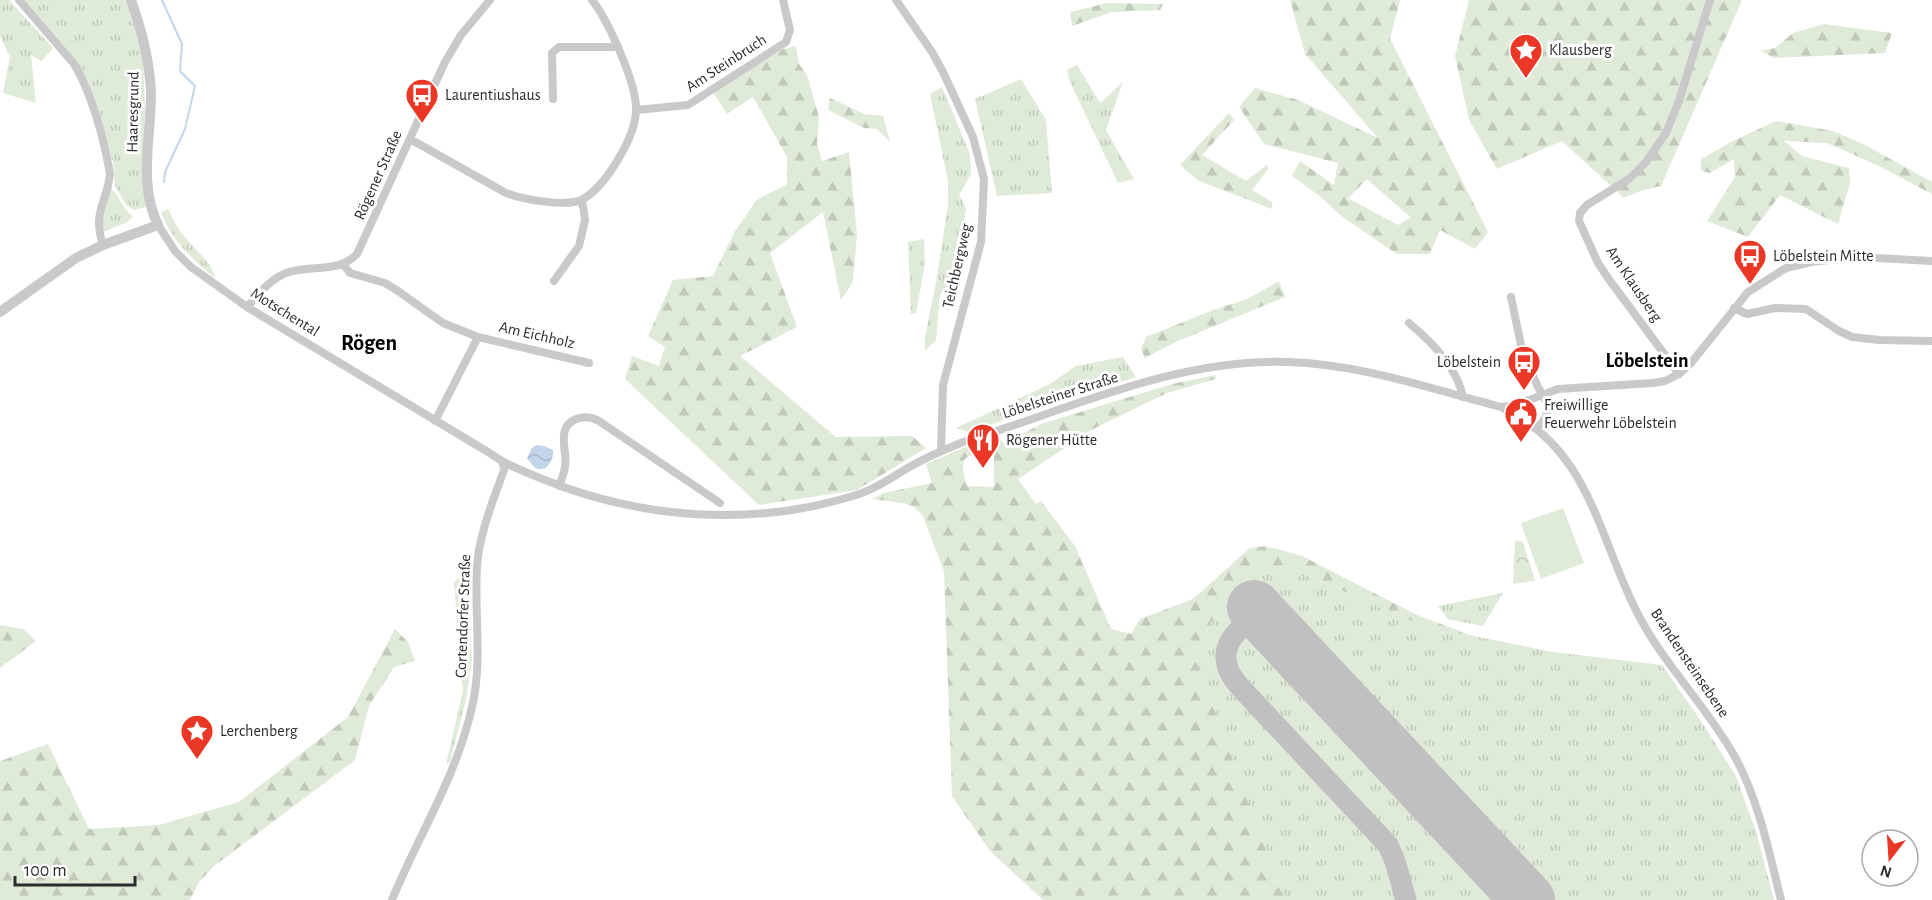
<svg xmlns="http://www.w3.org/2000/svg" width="1932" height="900" font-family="'Alegreya Sans',sans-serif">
  <defs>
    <pattern id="grass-tufts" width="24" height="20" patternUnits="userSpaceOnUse" patternTransform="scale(1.5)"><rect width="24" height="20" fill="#dfead8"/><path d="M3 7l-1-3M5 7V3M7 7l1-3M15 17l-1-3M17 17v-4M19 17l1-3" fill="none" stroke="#c0c9ba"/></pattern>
    <pattern id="forest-firs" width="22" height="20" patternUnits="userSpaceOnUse" patternTransform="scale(1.5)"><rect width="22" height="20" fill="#dfead8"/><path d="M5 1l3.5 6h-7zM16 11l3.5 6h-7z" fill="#c0c9ba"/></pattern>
    <pattern id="park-crowns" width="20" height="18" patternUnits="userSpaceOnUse" patternTransform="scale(1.5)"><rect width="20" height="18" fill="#dfead8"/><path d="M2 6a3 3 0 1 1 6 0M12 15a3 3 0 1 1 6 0" fill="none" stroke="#c0c9ba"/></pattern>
    <pattern id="water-waves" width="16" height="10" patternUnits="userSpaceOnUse" patternTransform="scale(1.5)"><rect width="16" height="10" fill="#c3d5eb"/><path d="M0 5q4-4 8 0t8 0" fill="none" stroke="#a8b7ca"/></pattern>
  </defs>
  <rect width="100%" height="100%" fill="#fff"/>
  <path fill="url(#grass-tufts)" d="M0,0h9l44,48 -11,13 -11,-6 5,48 -33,-10 7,-36 -10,-21z
    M22,0h105l16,58 2,54 -3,61 4,34 -12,3 -8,-5 -11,-19 -2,-24 -30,-89z
    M1077,65l23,38 23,-21 -17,48 28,49 -16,4 -48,-101 -3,-12z
    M1021,79l25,41 6,73 -55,3 -22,-97z
    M942,87l28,67 1,20 -12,21 7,14 -11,69 -15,17 -4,46 -11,9v-14l11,-53 12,-78v-24l-18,-87z
    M111,189c10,8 11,20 22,27l-6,6 -24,10 -2,-13z
    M168,209c4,7 7,15 12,22 9,13 33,32 35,47 -24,-20 -43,-37 -54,-66z
    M924,239l1,25 -9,49 -5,1 -3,-72z
    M1123,357l13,20 -168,55 -12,-4 94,-44 26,-18z
    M1283,565l150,65 40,6 80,16 109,13 39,56 35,55 20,55 18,69h-490l-91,-250 29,-44 33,-36z
    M466,573l6,86 -6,40 -16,63 -4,2 17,-73 -9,-109z
    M1503,593l-20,33 -35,-7 -10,-13z"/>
  <path fill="url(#forest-firs)" fill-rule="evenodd" d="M1290,0h110l-10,39 98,193 -13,17 -35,-19 -10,24h-33l-56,-38 -20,-19 -29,-21 8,-15 34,24 4,-22 -74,-19 -25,-37 16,-19 43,12 80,38 -73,-84zM1367,179l43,38v1l-12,7 -50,-27z
    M1469,0h273l-81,186 -21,5 -16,7 -62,-57 -65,28 -28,-49 -14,-64z
    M1107,3l56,1 -3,6 -48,2 -40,14 -2,-14z
    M1824,24l68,9 -7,20 -111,5 -13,-7 14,-3 18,-15z
    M796,46l3,18 8,11 12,42 -2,27 5,17 27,-9 8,82 -4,47 -12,19 -18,-88 -53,41 27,74 -57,29 96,81 76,-1 14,12 -69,42 -98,15 -134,-126 7,-23 27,10 6,-19 -17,-11 25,-56 40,-4 22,-45 22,-31 30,-16v-27l-34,-60 -26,17 -14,-22 70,-43z
    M830,98l34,16 19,2 7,26 -13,-13 -13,-1 -36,-18z
    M1229,113l5,7 -32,35 44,26 21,-16 1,4 -16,21 20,12v7l-73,-28 -19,-16z
    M1776,121l57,10 32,14 67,37v12l-55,-29 -50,-22 -43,-2 18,15 47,12 1,15 -12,41 -58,-29 -32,42 -41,-16 28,-44 -1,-18 -24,14 -9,-2v-12l32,-18z
    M1279,281l6,16 -107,44 -33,17 -4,-9 5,-12 67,-27 34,-11z
    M1215,375l1,4 -49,14 -74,36 -75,50 18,25 5,-3 34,45 36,83 20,5 9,-15 53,-20 57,-51 16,-2 36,10 115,59 56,21 -40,-6 -150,-65 -28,5 -33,36 -29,44 91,250h-241l-53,-49 -38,-55 -8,-225 -21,-55 -9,-9 -11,-4 -31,-4 12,-6 48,-10 -6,-19 42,-18 28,-8 9,5 36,-19 131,-40zM990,453l4,3v31l-27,-1c-8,-28 -6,-31 23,-33z
    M0,625l23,4 13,12 -36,27z
    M395,629l13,13 7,19 -21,6 -25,39 -14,54 -141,106 -15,16 -9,18h-190v-139l48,-17 41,85 70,-4 80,-23 109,-85z"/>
  <path fill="url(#park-crowns)" d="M1515,540l8,2 12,39 -22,3z"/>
  <path fill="#dfead8" d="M1563,508l21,55 -43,16 -20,-56z"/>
  <path fill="url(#water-waves)" d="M536,445l8,1 9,4c1,10 -7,25 -19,17 -2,-2 -4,-6 -7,-8l4,-10z"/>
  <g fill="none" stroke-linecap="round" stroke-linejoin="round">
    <path stroke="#c3d5eb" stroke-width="2" d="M162,0l20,44 -2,27 15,15 -10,43 -20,43 -1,10"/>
    <path stroke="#c0c0c0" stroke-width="21" d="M1261,615c-19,9 -42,28 -33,53 2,8 8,14 13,20l147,157 7,16 11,39"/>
    <path stroke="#c0c0c0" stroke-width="54" d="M1254,607l274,293"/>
    <path stroke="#c9c9c9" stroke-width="8" d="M19,0l55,64c18,30 30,75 36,110 -3,29 -18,37 -7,71
      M896,0l36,52 11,20 30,65 11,42 -3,63 -38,143 -2,66
      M553,99l-1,-46 7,-6h59
      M636,110l52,-5 98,-63 4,-12 -7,-30
      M410,139l96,54c16,6 62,15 77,6 23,-13 53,-63 53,-89 1,-26 -28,-90 -44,-110
      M158,225l17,26 16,16 56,40 241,145c18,13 37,20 57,28 97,39 207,47 308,16 22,-6 40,-20 60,-31 16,-9 33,-16 50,-23 104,-32 214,-84 325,-80 72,2 143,27 213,45l15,-2 42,-16 95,-6 12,-2 14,-7 12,-11 57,-71 38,-24 25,-6 45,-5 76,4
      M343,264l7,9 35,10 13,8 45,32 35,14 -43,84
      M554,281l25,-35 6,-26 -3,-20
      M1511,297l11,53 16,37 10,18 -2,12 -9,12
      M247,307c12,-13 22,-27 39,-34 24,-9 52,1 71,-19l88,-192 16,-27 29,-35
      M1734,308l13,6 28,-6 31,1 33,22 13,6 27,3 53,1
      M1409,323c23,19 48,44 54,74
      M478,337l111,26
      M1679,374l-71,-96 -10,-15 -19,-42 1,-8 7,-8 42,-26 17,-17 20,-29 13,-32 31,-101
      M1501,407c91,42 97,133 139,211 27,50 68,90 95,139 24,44 34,95 46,143
      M559,486c2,-6 5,-12 6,-19 3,-16 -10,-39 11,-48 8,-3 16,-2 23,2l121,82
      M392,900c27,-66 64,-122 80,-193 11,-46 2,-93 5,-140 2,-33 16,-66 27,-97l-1,-6"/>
    <path stroke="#c9c9c9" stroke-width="10" d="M0,312l76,-54 27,-13 55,-20c-20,-41 -7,-88 -7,-131 -1,-33 -9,-63 -20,-94"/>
  </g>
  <defs>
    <symbol id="sight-pin" viewBox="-11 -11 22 30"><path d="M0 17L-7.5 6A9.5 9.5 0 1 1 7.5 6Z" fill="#eb3726" stroke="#fff"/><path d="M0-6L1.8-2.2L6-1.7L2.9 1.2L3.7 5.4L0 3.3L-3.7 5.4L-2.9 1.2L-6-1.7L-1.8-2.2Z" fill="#fff"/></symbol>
    <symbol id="bus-pin" viewBox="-11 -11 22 30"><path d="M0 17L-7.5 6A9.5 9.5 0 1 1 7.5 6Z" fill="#eb3726" stroke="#fff"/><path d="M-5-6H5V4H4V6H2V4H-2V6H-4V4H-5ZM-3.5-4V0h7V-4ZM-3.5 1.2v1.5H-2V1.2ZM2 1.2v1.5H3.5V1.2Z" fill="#fff"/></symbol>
    <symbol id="civic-pin" viewBox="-11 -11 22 30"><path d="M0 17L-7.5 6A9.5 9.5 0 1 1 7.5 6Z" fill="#eb3726" stroke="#fff"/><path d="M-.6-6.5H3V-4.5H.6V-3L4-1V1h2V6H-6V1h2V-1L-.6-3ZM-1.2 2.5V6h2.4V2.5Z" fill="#fff"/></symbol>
    <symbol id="restaurant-pin" viewBox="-11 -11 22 30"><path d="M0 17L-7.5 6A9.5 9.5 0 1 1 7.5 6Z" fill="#eb3726" stroke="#fff"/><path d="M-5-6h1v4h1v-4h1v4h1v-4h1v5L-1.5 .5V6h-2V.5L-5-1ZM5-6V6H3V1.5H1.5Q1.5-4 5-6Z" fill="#fff"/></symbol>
  </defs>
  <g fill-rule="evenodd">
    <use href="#sight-pin" x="1507" y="31" width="38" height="52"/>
    <use href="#bus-pin" x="403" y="76" width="38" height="52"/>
    <use href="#bus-pin" x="1731" y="237" width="38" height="52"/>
    <use href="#bus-pin" x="1505" y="343" width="38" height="52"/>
    <use href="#civic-pin" x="1502" y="395" width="38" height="52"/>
    <use href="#restaurant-pin" x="964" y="421" width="38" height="52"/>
    <use href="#sight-pin" x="178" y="712" width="38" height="52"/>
  </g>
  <g text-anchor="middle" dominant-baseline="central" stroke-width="6" stroke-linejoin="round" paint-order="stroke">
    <g font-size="16" fill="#2c2c2c" stroke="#fff" text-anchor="start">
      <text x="1549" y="50">Klausberg</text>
      <text x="445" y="95">Laurentiushaus</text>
      <text x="1773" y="256">Löbelstein Mitte</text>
      <text x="1501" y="362" text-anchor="end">Löbelstein</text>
      <text x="1544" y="405">Freiwillige<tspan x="1544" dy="18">Feuerwehr Löbelstein</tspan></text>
      <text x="1006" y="440">Rögener Hütte</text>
      <text x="220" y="731">Lerchenberg</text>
    </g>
    <g font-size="16" fill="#2c2c2c" stroke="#fff">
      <text transform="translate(726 63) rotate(-33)">Am Steinbruch</text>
      <text transform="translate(133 112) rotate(-89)">Haaresgrund</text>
      <text transform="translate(378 175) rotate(-66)">Rögener Straße</text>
      <text transform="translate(957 266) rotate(-77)">Teichbergweg</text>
      <text transform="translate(1634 284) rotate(56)">Am Klausberg</text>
      <text transform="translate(285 312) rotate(32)">Motschental</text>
      <text transform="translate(537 335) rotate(13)">Am Eichholz</text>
      <text transform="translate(1060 395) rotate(-18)">Löbelsteiner Straße</text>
      <text transform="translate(463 616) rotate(-88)">Cortendorfer Straße</text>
      <text transform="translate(1690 663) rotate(56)">Brandensteinsebene</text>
    </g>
    <g font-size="20" font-weight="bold" fill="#000" stroke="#fff">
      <text x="1647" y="361">Löbelstein</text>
    </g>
    <g font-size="22" font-weight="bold" fill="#000" stroke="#fff">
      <text x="369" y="343">Rögen</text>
    </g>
  </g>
  <g transform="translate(1890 858) rotate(197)"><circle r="28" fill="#ffffff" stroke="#ababab" stroke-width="1.5"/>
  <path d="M0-4.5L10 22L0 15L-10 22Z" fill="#eb3726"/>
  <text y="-9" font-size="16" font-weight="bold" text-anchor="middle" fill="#2c2c2c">N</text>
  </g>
  <path d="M15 876v9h120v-9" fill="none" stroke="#2c2c2c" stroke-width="3"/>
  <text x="24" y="876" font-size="18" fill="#2c2c2c" stroke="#ffffff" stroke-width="4.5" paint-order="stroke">100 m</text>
</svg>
